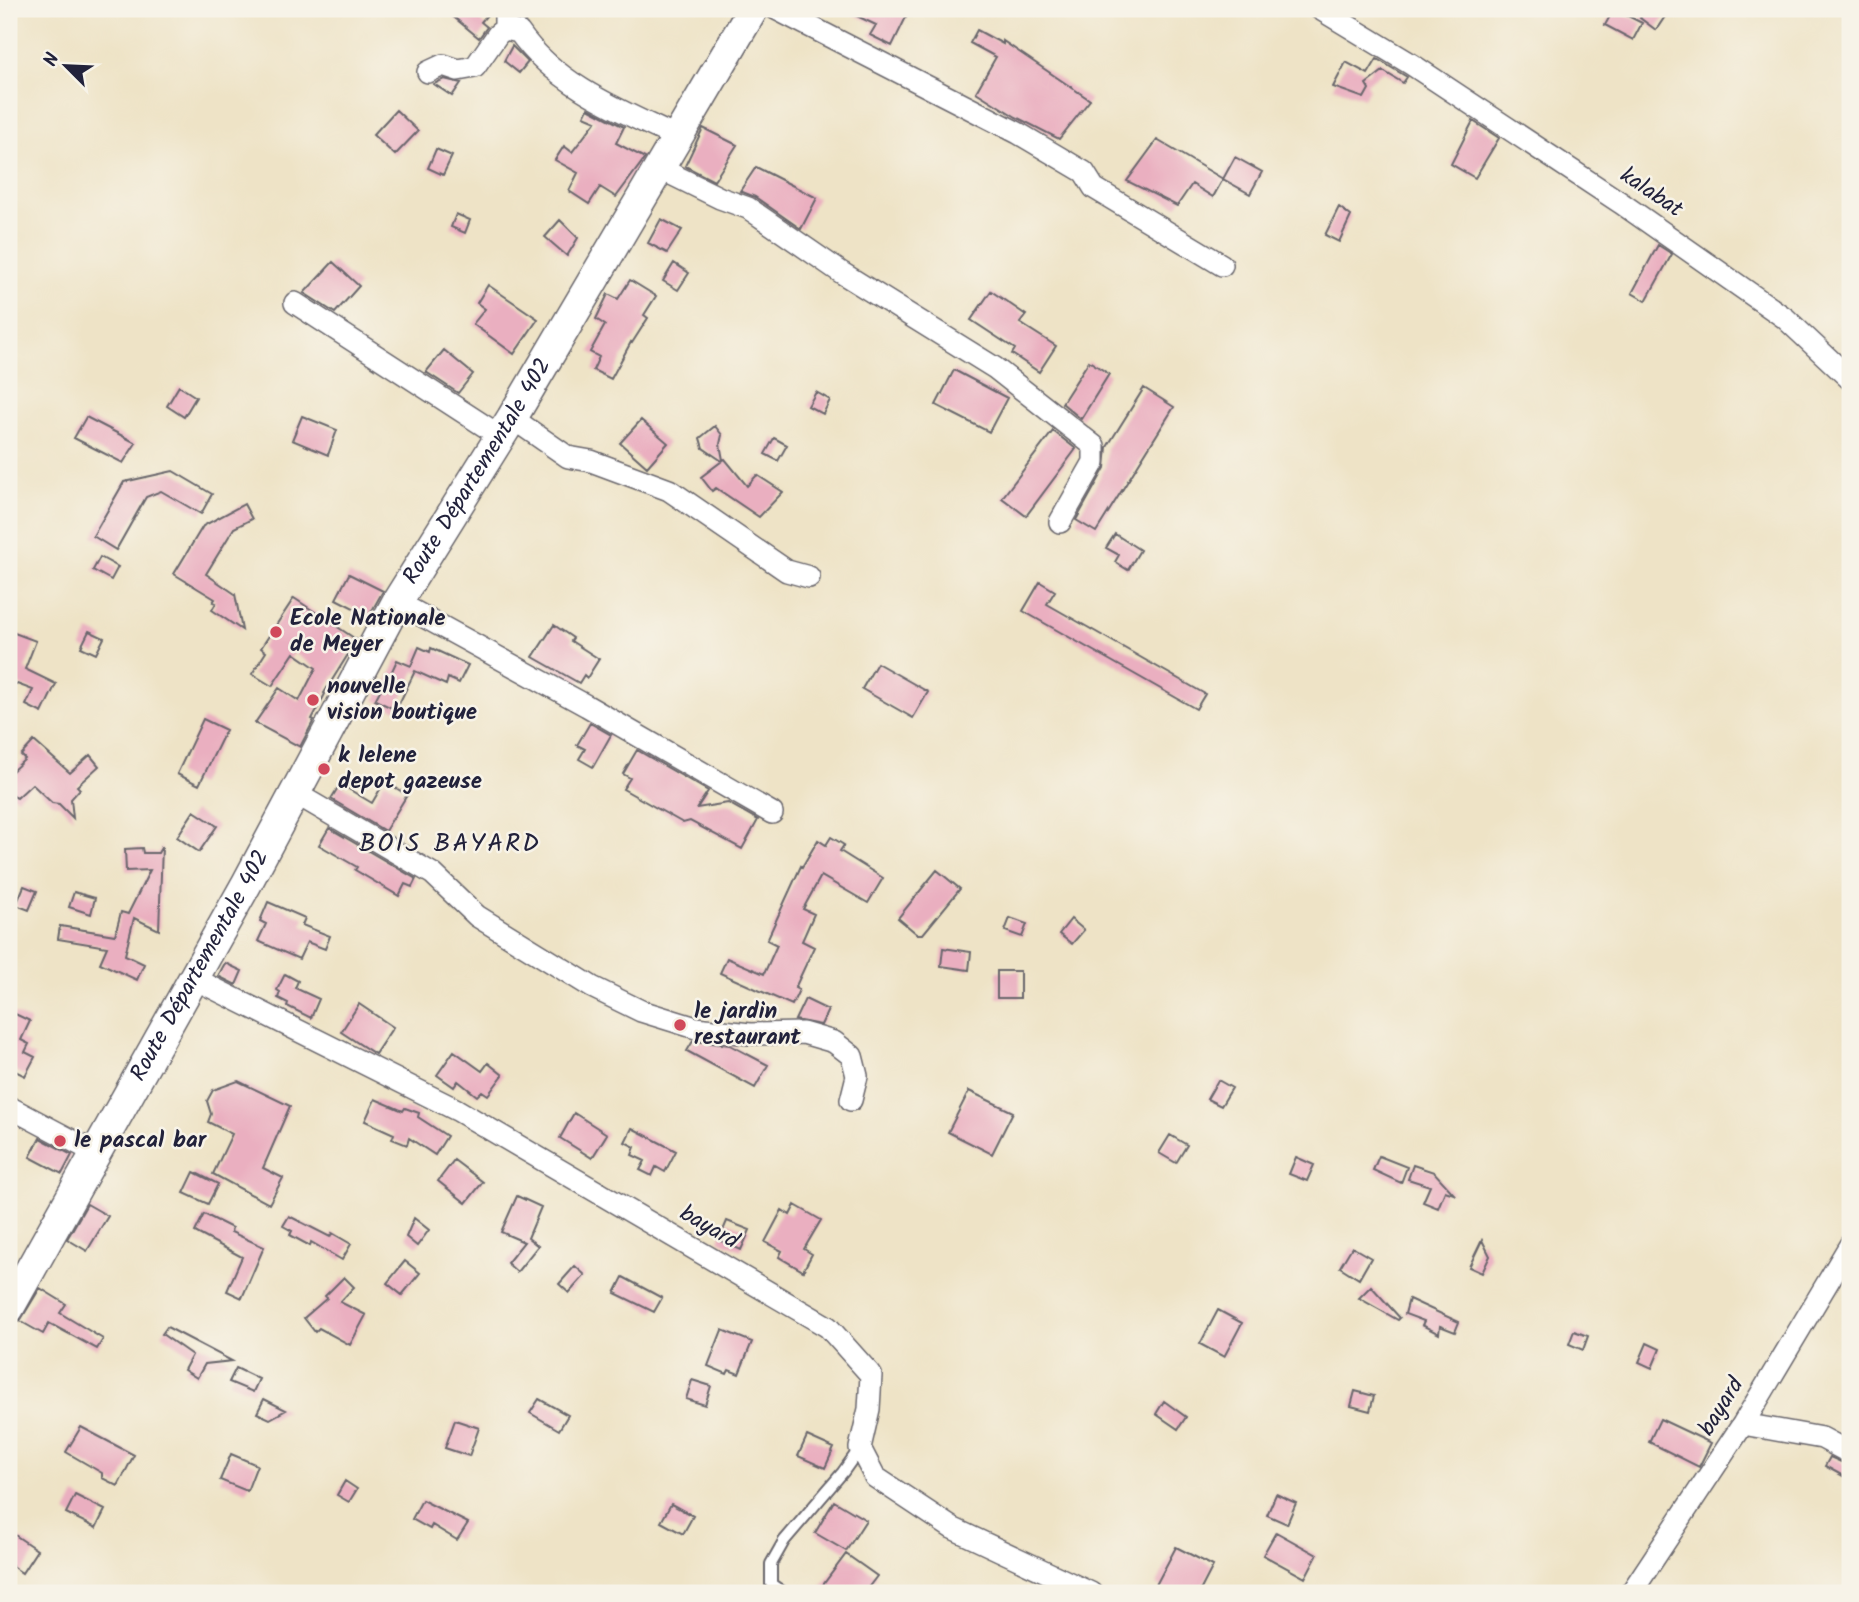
<svg xmlns="http://www.w3.org/2000/svg" width="1859" height="1602" font-family="Kalam,sans-serif">
  <rect width="100%" height="100%" fill="#f7f3e8"/>
  <filter id="ink" filterUnits="userSpaceOnUse"><feTurbulence type="fractalNoise" baseFrequency=".0143" numOctaves="2"/><feDisplacementMap in="SourceGraphic" scale="14" xChannelSelector="R" yChannelSelector="G"/><feConvolveMatrix kernelMatrix="1 2 1 2 8 2 1 2 1" color-interpolation-filters="sRGB"/></filter>
  <filter id="wash" filterUnits="userSpaceOnUse"><feTurbulence type="fractalNoise" baseFrequency=".00686" numOctaves="4" result="noise"/><feDisplacementMap in="SourceGraphic" scale="28" xChannelSelector="R" yChannelSelector="G"/><feGaussianBlur stdDeviation="1.57" result="paint"/><feColorMatrix in="noise" values="0 0 0 0 0 0 0 0 0 0 0 0 0 0 0 0 0 1.4 0 .05"/><feComposite in="paint" operator="in"/></filter>
  <g filter="url(#wash)">
    <rect width="100%" height="100%" fill="#eee3c6"/>
    <g id="blocks">
      <path fill="#eaafc0" d="M444,9h48l-11,13 6,5 -8,11z
        M842,9h68l-18,37 -22,-11 6,-10z
        M1614,9l28,14 -9,17 -28,-15z
        M1646,9h24l-14,21 -16,-12z
        M977,30l26,14v-3l87,59 -31,39 -43,-22 -40,-25 20,-35 -26,-14z
        M512,46l16,16 -9,11 -15,-12z
        M1377,59l30,18 -4,6 -20,-12 -17,13 3,5 -5,9 -31,-11 13,-25 22,12z
        M444,79l17,4 -9,13 -18,-12z
        M588,108l36,19 -8,16 29,15 -29,39 -16,-10 -11,17 -20,-13 9,-18 -23,-13 9,-14 8,6 24,-31 -12,-5z
        M396,110l22,21 -23,24 -22,-20z
        M1473,121l26,17 -24,40 -24,-14z
        M703,128l34,17 -23,36 -29,-15z
        M1157,140l66,39 -10,18 -21,-13 -15,22 -50,-25z
        M436,149l16,7 -9,19 -15,-7z
        M1235,157l27,15 -12,22 -27,-15z
        M756,167l61,31 -16,31 -46,-32 -15,-6z
        M1339,207l12,9 -12,26 -14,-7z
        M456,214l14,6 -5,13 -14,-6z
        M661,219l21,11 -15,23 -19,-10z
        M560,220l18,18 -11,18 -22,-19z
        M1658,245l14,9 -26,47 -14,-8z
        M333,262l26,24 -24,27 -31,-20z
        M674,263l15,10 -11,17 -15,-9z
        M630,280l26,16 -12,19 4,3 -16,25 -1,-1 -20,37 -18,-9 6,-13 -9,-5 15,-27 -9,-6 12,-25 10,5z
        M488,285l50,34 -24,35 -41,-30 12,-15 -8,-6z
        M991,291l35,24 -6,8 36,23 -17,26 -27,-18 3,-5 -44,-29z
        M444,350l29,24 -15,19 -32,-21z
        M1089,361l20,13 -28,45 -19,-16z
        M954,370l53,28 -18,34 -53,-27z
        M179,386l17,11 -12,20 -17,-11z
        M1144,388l30,19 -78,125 -20,-12 29,-52 2,-21z
        M816,392l14,8 -7,14 -15,-8z
        M302,416l35,14 -9,25 -36,-15z
        M86,417l50,26 -13,20 -49,-25z
        M641,420l27,23 -21,24 -27,-24z
        M715,426l7,9 -2,9 3,16 2,-1 22,27 10,-11 26,17 -24,25 -43,-29 -4,3 -11,-14 21,-16 -19,-13 -3,-10z
        M1053,431l23,18 -50,67 -24,-18z
        M774,438l13,7 -9,16 -13,-7z
        M173,471l39,23 -11,20 -40,-23 -15,6 -30,53 -23,-14 31,-54z
        M244,504l8,15 -18,9 -28,46 29,20 7,36 -30,-20 4,-7 -3,-1 2,-3 -41,-25 29,-48z
        M1115,534l25,16 -12,20 -13,-8 4,-7 -13,-7z
        M100,557l18,10 -7,13 -18,-10z
        M349,574l34,17 -14,25 -33,-17z
        M1040,582l15,9 -8,13 158,90 -9,15 -173,-98z
        M294,598l63,42 -33,53 1,1 -13,25 2,1 -14,27 -45,-24 24,-35 20,13 17,-33 -22,-15 -22,33 -20,-12 14,-22 -5,-4z
        M554,625l19,13 -2,3 28,18 -12,19 -3,-3 -5,8 -46,-26z
        M9,631l27,10 -11,28 31,15 -14,29 -16,-8 7,-15 -24,-9z
        M89,631l15,7 -8,16 -15,-7z
        M419,647l11,5 1,-4 37,17 -9,18 -11,-5 -2,7 -31,-14 -19,39 -21,-10 10,-19 2,1 10,-22 14,6z
        M877,663l51,29 -15,26 -51,-29z
        M203,719l23,11 -27,55 -22,-11z
        M590,723l21,12 -18,32 -14,-8 6,-10 -8,-4z
        M34,741l36,32 20,-18 9,11 -22,20 3,3 -9,10 2,19 -14,-14 -7,-1 -20,-19 -15,14 -8,-4v-20l16,-15 -4,-4z
        M637,750l71,41 -11,17 31,-5 30,17 -16,29 -52,-28 -7,2 -60,-34 7,-11 -7,-4z
        M385,781l22,14 -22,36 -54,-32 9,-15 32,19z
        M194,811l23,15 -18,26 -22,-15z
        M329,828l87,51 -4,8 -7,-3 -6,12 -44,-26 2,-3 -38,-22z
        M831,837l13,8 -4,6 43,27 -15,25 -47,-27 -18,33 11,5 -12,27 12,6 -19,41 4,2 -7,15 -72,-32 7,-15 37,16 13,-29 -10,-5 34,-74 1,1 16,-27 8,5z
        M162,846l-3,84 -25,-12 -9,37 19,9 -7,16 -37,-17 7,-16 -49,-8 2,-13 55,9 6,-23 7,2 22,-44 -24,1 -1,-22 17,-1 1,5h15z
        M937,870l23,19 -37,45h-6l-19,-16z
        M24,886l13,5 -8,19 -13,-5z
        M74,892l21,6 -4,16 -22,-7z
        M268,902l37,16 -3,7 28,11 -5,13 -18,-7 -8,17 -41,-18 8,-17 -6,-3z
        M1010,918l17,6 -5,13 -17,-6z
        M1071,919l13,11 -12,14 -13,-10z
        M943,948l28,4 -2,18 -28,-4z
        M225,963l17,8 -6,14 -18,-9z
        M997,971h23v27h-23z
        M285,974l13,7 -3,7 24,11 -8,19 -24,-12 1,-3 -10,-5 2,-6 -3,-2z
        M805,999l23,11 -7,15 -26,-5z
        M359,1004l34,23 -18,27 -34,-22z
        M13,1013l17,8 -9,19 8,4 -4,8 10,5 -10,19 -16,-8v-45z
        M693,1041l37,4 38,20 -13,23 -68,-37z
        M454,1051l28,20 6,-8 15,12 -15,20 -6,-4 -5,5 -19,-15 -4,6 -17,-12z
        M1218,1080l14,8 -11,18 -14,-7z
        M238,1081l52,25 -27,62 20,10 -14,26 -56,-30 19,-40 -24,-12 3,-8 -4,-13 6,-11z
        M969,1091l44,21 -21,42 -44,-22z
        M375,1099l28,12 2,-3 14,5 -1,4 29,19 -12,19 -26,-17 -2,7 -15,-6 2,-5 -29,-13z
        M574,1113l33,21 -15,24 -32,-20z
        M632,1128l44,23 -11,21 -9,-5 -4,9 -12,-6 5,-9 -13,-6 3,-8 -10,-5z
        M1170,1135l17,10 -11,18 -17,-10z
        M40,1138l32,17 -10,19 -32,-17z
        M1379,1156l28,11 -6,16 -28,-13z
        M1296,1157l18,8 -7,16 -18,-7z
        M454,1160l29,22 -17,21 -28,-22z
        M1413,1165l21,7 20,22 -9,-3 -7,17 -15,-6 7,-16 -22,-7z
        M194,1172l24,12 -10,20 -24,-11z
        M517,1196l24,11 -13,31 10,8 -21,26 -10,-9 17,-21 -23,-10z
        M87,1204l21,12 -21,35 -20,-12z
        M795,1205l26,15 -17,29 8,5 -9,17 -24,-14 3,-6 -17,-9 17,-32 8,5z
        M204,1214l28,14 -1,4 33,15 -22,51 -15,-7 15,-34 -47,-25z
        M289,1216l41,21 2,-4 19,11 -9,16 -31,-18 -1,4 -20,-11 2,-4 -9,-5z
        M414,1218l15,12 -12,16 -11,-9z
        M727,1221l23,9 -9,20 -22,-10z
        M1482,1240l8,16 -8,17 -13,-6z
        M1352,1247l19,11 -12,21 -19,-12z
        M405,1261l15,12 -18,22 -15,-12z
        M575,1266l10,9 -16,18 -10,-9z
        M344,1277l10,10 -14,15 26,13 -16,30 -31,-17 -4,4 -11,-14 23,-20 -2,-2z
        M623,1277l39,21 -8,14 -39,-19z
        M1371,1286l29,32 -2,2 -39,-22z
        M40,1288l26,16 -6,9 43,26 -6,10 -48,-26 -6,11 -23,-13z
        M1409,1299l50,23 -4,10 -15,-6 -1,8 -17,-9 2,-4 -19,-7z
        M1218,1310l24,13 -18,34 -24,-13z
        M167,1327l65,34 -27,3 -8,14 -13,-8 8,-15 -30,-21z
        M722,1330l30,12 -13,32 -10,-4 -2,4 -19,-8z
        M1574,1331l14,5 -5,14 -14,-6z
        M1647,1343l13,6 -8,19 -13,-6z
        M236,1368l23,11 -6,13 -24,-10z
        M692,1380l19,6 -6,19 -19,-6z
        M1355,1391l19,5 -4,15 -19,-5z
        M264,1399l22,11 -16,9 -13,-6z
        M539,1399l29,16 -9,15 -29,-17z
        M1164,1401l22,16 -8,12 -22,-15z
        M1660,1419l51,24 -12,24 -50,-25z
        M455,1420l24,8 -10,28 -24,-8z
        M81,1427l53,28 -16,31 -16,-8v-5l-36,-21z
        M807,1436l27,12 -9,20 -27,-12z
        M231,1454l26,11 -10,26 -27,-11z
        M1830,1457l20,9 -5,11 -20,-11z
        M345,1481l12,8 -8,13 -12,-7z
        M1276,1494l20,9 -9,21 -20,-9z
        M75,1495l30,15 -9,18 -30,-15z
        M422,1500l46,23 -11,17 -25,-15 -2,4 -18,-10z
        M834,1501l32,19 -20,31 -31,-18z
        M671,1504l22,12 -10,18 -22,-12z
        M9,1531l28,19 -15,23 -13,-9z
        M1276,1532l41,23 -12,23 -42,-23z
        M1176,1547l37,19 -14,27h-26l-17,-8z
        M846,1554l31,22 -13,17h-47z"/>
    </g>
  </g>
  <g filter="url(#ink)">
    <use href="#blocks" fill-opacity="0" stroke="#69666c" stroke-width="2"/>
    <g fill="none" stroke-linecap="round" stroke-linejoin="round">
      <defs>
        <path id="service" d="M784,1593l-13,-9v-20l13,-23 59,-69 17,-24"/>
        <path id="minor" d="M505,9v20l14,3c37,53 102,79 159,106
          M776,9l242,124 66,39 10,16 128,77
          M1320,9l91,55 210,139 164,115 65,61
          M428,72l15,-7 15,5 17,-3 23,-33 7,-5
          M659,168l61,30 28,10 94,65 153,95 99,78v16l-34,60
          M295,303l205,133
          M512,418l56,39 23,4 78,29 118,81 22,6
          M397,602l190,104 185,107
          M295,793l138,81 44,42 115,71 49,24 55,17 54,6 53,-1 31,9 18,14 5,20 -6,24
          M193,981l14,4 250,125 371,217 43,48 -2,34 -9,39 15,29 77,51 139,65
          M9,1107l87,46
          M1743,1424l79,14 28,15
          M1631,1593l112,-169 107,-179"/>
        <g id="secondary">
          <path id="s1" d="M9,1308l238,-425 150,-281 115,-184 241,-409"/>
        </g>
      </defs>
      <use href="#service" stroke="#69666c" stroke-width="14"/>
      <use href="#minor" stroke="#69666c" stroke-width="24"/>
      <use href="#secondary" stroke="#69666c" stroke-width="33"/>
      <use href="#service" stroke="#fff" stroke-width="10"/>
      <use href="#minor" stroke="#fff" stroke-width="21"/>
      <use href="#secondary" stroke="#fff" stroke-width="30"/>
    </g>
  </g>
  <g fill="#d1495b" stroke="#f7f3e8" stroke-width="2.5">
    <circle cx="276" cy="632" r="7"/>
    <circle cx="313" cy="700" r="7"/>
    <circle cx="324" cy="769" r="7"/>
    <circle cx="680" cy="1025" r="7"/>
    <circle cx="60" cy="1141" r="7"/>
  </g>
  <g text-anchor="middle" dominant-baseline="central" stroke-width="5" stroke-linejoin="round" paint-order="stroke">
    <g font-size="23" fill="#22223b" stroke="#f7f3e8">
      <text transform="translate(1651 193) rotate(34)">kalabat</text>
      <text stroke="none"><textPath href="#s1" startOffset="959">Route Départementale 402</textPath></text>
      <text stroke="none"><textPath href="#s1" startOffset="392">Route Départementale 402</textPath></text>
      <text transform="translate(709 1228) rotate(30)">bayard</text>
      <text transform="translate(1722 1407) rotate(-58)">bayard</text>
    </g>
    <g font-size="23" font-weight="bold" fill="#22223b" stroke="#f7f3e8" text-anchor="start">
      <text x="290" y="619">Ecole Nationale<tspan x="290" dy="26">de Meyer</tspan></text>
      <text x="327" y="687">nouvelle<tspan x="327" dy="26">vision boutique</tspan></text>
      <text x="338" y="756">k lelene<tspan x="338" dy="26">depot gazeuse</tspan></text>
      <text x="694" y="1012">le jardin<tspan x="694" dy="26">restaurant</tspan></text>
      <text x="74" y="1141">le pascal bar</text>
    </g>
    <g font-size="26" letter-spacing="2" fill="#22223b" stroke="#f7f3e8">
      <text x="450" y="844">BOIS BAYARD</text>
    </g>
  </g>
  <rect width="1859" height="1602" fill="none" stroke="#f7f3e8" stroke-width="35"/>
  <g transform="translate(66 66) rotate(294)" stroke="#f7f3e8" stroke-width="5" paint-order="stroke">
  <path d="M0-5L12 26L0 18L-12 26Z" fill="#22223b"/>
  <text y="-10" font-size="19" font-weight="bold" text-anchor="middle" fill="#22223b">N</text>
  </g>
</svg>
